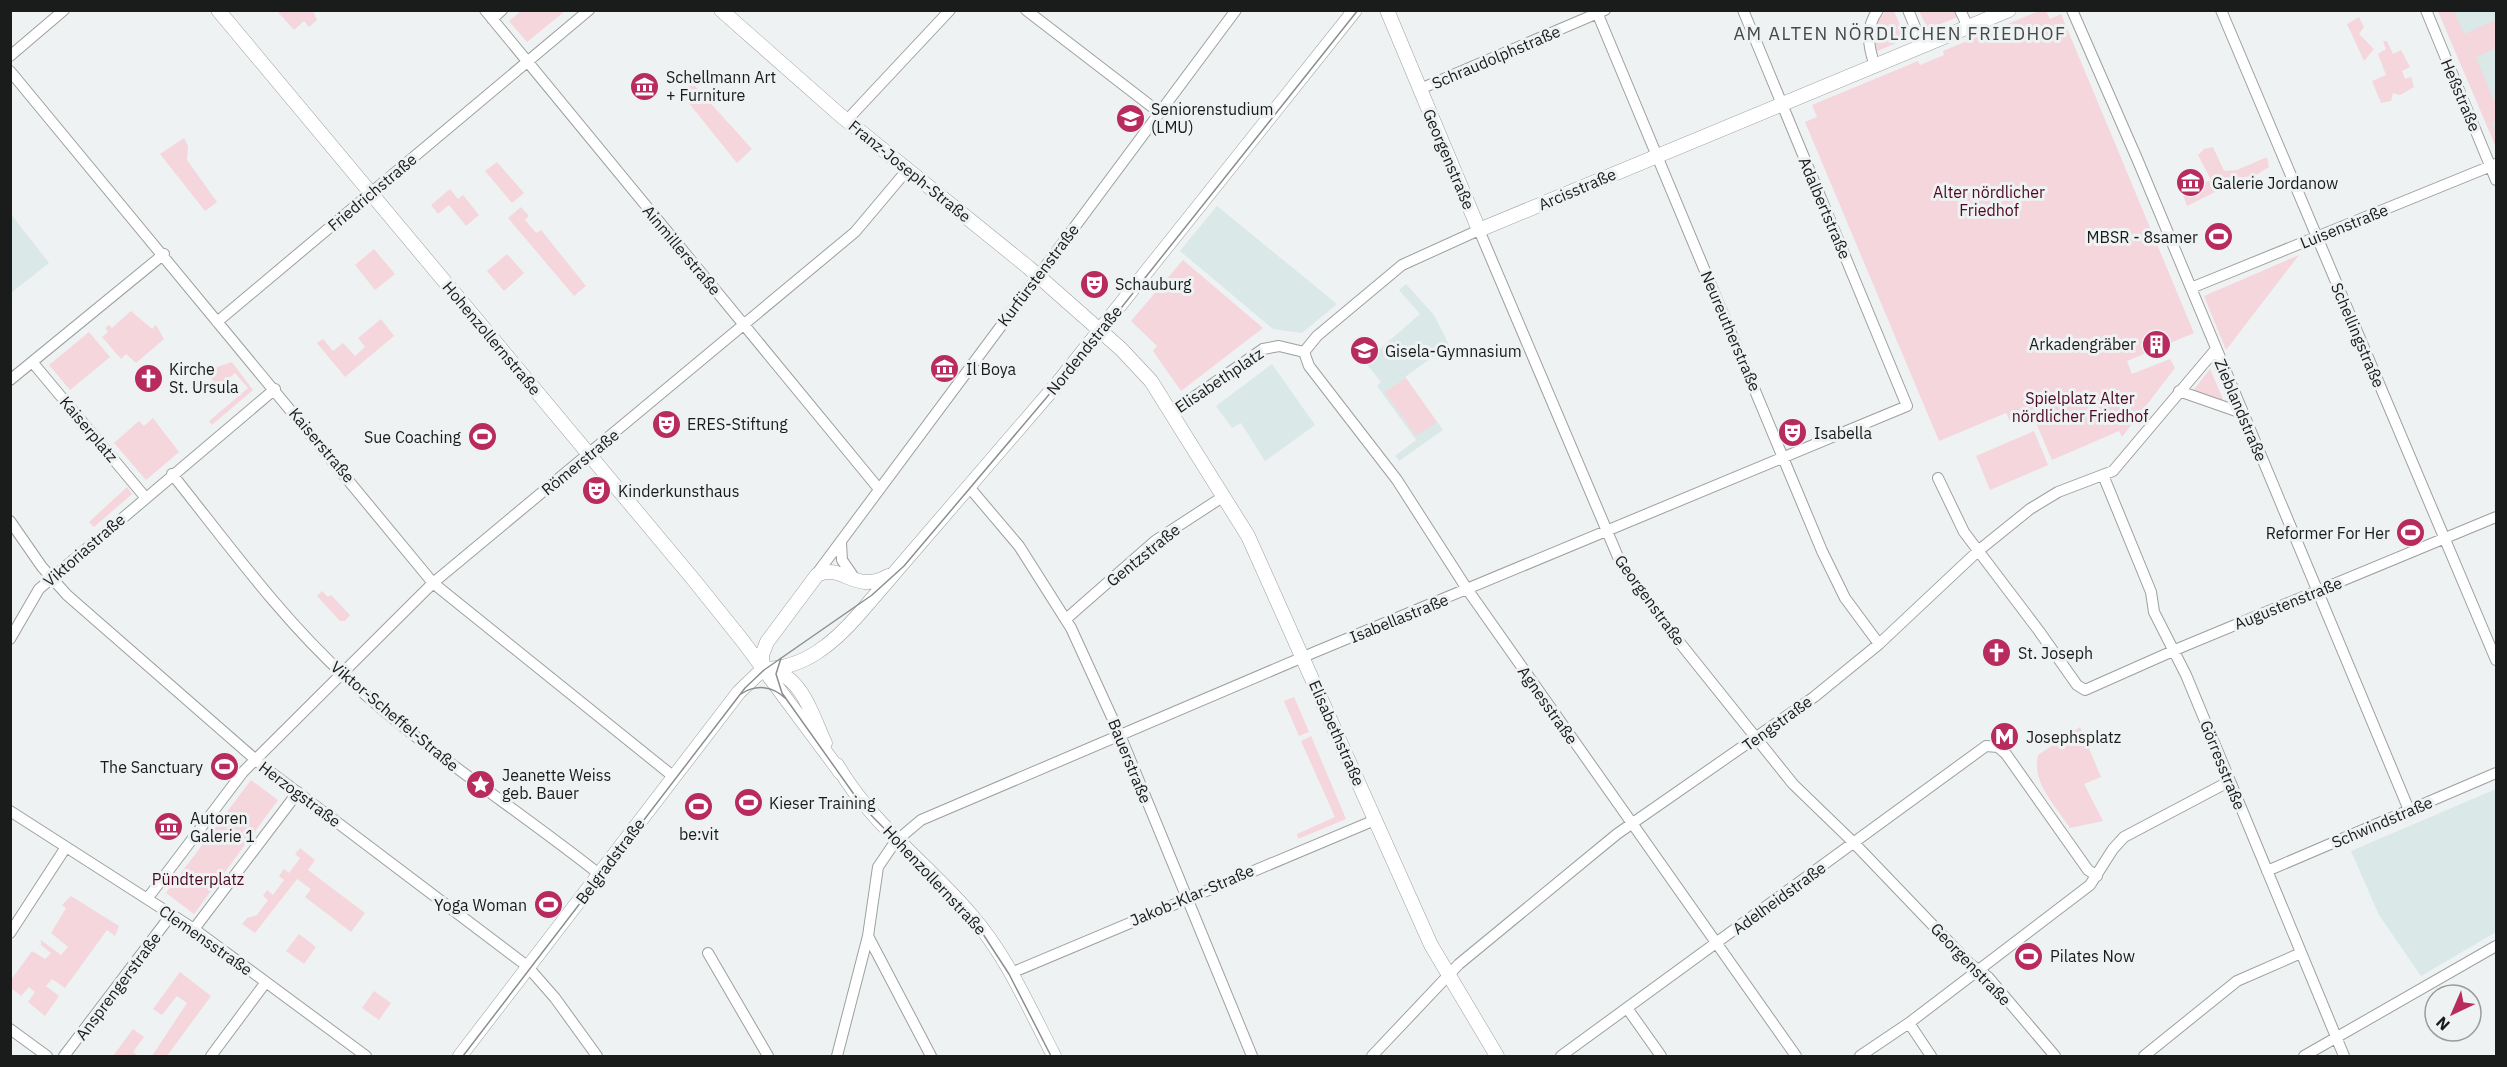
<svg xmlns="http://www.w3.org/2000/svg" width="2507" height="1067" font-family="'IBM Plex Sans',sans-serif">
  <rect width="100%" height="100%" fill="#eef2f2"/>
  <path fill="#dae8e7" d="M2438,11h58v136z
    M1217,206l120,98 -35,29 -29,-4 -93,-78z
    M10,213l39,50 -38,30h-1z
    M1406,284l28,31 15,30 -44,32 38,53 -44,31 -4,-5 21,-16 -39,-54 4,-4 -16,-20 55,-48 -21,-24z
    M1272,364l43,61 -50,36 -24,-38 -9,5 -16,-22z
    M2496,789v143l-75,44 -42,-61 -28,-64z"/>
  <path fill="#f5d6dc" d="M277,11h36l4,9 -8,7 -5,-6 -10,9z
    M521,11v-1l44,1 -38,31 -18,-21z
    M1886,11h8l12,28 -31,13 -1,-27z
    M1919,11h35l4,6 -30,12z
    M2039,11h7l4,8 11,-5 133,319 -67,28 5,13 38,-15 5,9 -53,69 -3,-6 -67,29 -19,-44 -21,9 -6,-12 -67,28 -134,-319 12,-5 -5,-12 106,-44 2,4 24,-10 -1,-4z
    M2438,11h16l10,23 32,-14v28l-20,9 17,42 3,-1v23l-4,2 4,10v14z
    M2359,17l5,10 -5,7 15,15 -10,12 -17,-37z
    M2383,41h4l6,13 8,-4 9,17 -8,4 3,8 6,-2 3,10 -14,8 -7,-2 -2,8 -10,2 -9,-22 14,-6 -8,-21 8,-5z
    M688,85l7,1 57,63 -15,14 -57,-71z
    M184,138l4,8 -1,14 30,42 -12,9 -45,-57z
    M2213,147l11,24 13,-1 30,-13 2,10 -15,9 -10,1 -6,9 -11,-4 -13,7 1,3 -28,14 -5,-14 29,-12 -13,-25 6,-6z
    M497,162l27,31 -12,10 -27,-32z
    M450,189l8,10 5,-4 16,20 -13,11 -17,-21 -11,9 -7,-9z
    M521,207l8,9 -4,4 11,13 5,-3 45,56 -12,10 -66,-78z
    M374,249l21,25 -20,16 -20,-25z
    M507,254l17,19 -20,18 -17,-20z
    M2299,255l-73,95 -22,-54z
    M1183,260l80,68 -82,63 -28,-40 4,-5 -26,-25z
    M131,311l21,18 4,-4 8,14 -28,24 -10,-9 -5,5 -19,-22 6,-5 -3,-4 4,-3 3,3z
    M381,319l13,17 -49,41 -28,-34 6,-4 10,12 10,-8 12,13 10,-9 -7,-9z
    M89,332l21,25 -40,33 -21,-25z
    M232,362l21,28 -41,35 -3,-4 39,-33 -13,-15 -16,14 -14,-16z
    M2210,369l15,35 -33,-12z
    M1406,378l31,44 -21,14 -31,-44z
    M153,418l26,34 -33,28 -32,-37 25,-22 5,5z
    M2034,431l14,34 -58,25 -14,-34z
    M127,487l5,7 -38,33 -5,-5z
    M322,591l6,6 3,-2 19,20 -5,6h-5l-23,-25z
    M1294,697l15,35 -10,4 -15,-35z
    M2080,727l21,50 -17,7 19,37 -33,7c-14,-22 -39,-46 -32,-73z
    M1311,736l35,83 -48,20 -1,-5 38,-17 -34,-76z
    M251,780l27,20 -84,114 -28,-21z
    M300,848l15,12 -7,10 57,43 -14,19 -46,-35 6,-8 -14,-10 -42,54 -13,-9 5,-6 10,-3 11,-15 -5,-4 4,-6 6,5 11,-15 -5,-4 5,-7 5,4 11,-15 -5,-4z
    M71,896l48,30 -4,10 -8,-6 -42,58 -13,-9 -6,7 13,10 -14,20 -17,-14 7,-10 -6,-5 -8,9 -10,-8v-8l21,-29 13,8 6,-6 -10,-8v-5l20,15 7,-8 -17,-14 15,-25 -4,-3z
    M299,934l17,13 -12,17 -18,-13z
    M180,972l31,24 -44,60h-15l35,-53 -10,-7 -15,19 -9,-6z
    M374,991l17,12 -12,17 -17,-12z
    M133,1029l11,8 -11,15 5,4h-25z"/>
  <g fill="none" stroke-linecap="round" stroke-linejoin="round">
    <defs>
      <path id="street" d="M485,10l394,479
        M1026,10l134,103
        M1596,10l226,541 23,47 34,46
        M1908,10l15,36
        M1960,10l8,17
        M2072,10l66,151 271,649
        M2221,10l275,650
        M2426,10l70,170
        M492,19l10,-9
        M10,56l54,-46
        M1875,66c-7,-20 -10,-38 3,-56
        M10,71l423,512 241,194
        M1420,89l185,-79
        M847,120l103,-110
        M2191,288l305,-124
        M217,322l372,-312
        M1304,352l13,-16 85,-71 77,-35 142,334 51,69 121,151 61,59 115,120 19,14 67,79
        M1304,352l5,14 88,114 70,109 329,467
        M33,363l112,134
        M10,380l154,-126
        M2179,391l63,22
        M1171,413l92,-64 16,-3 25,6
        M172,474c56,70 109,144 175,204 78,73 169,130 252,196
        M2103,475l48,117 3,20 32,63 158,381
        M1938,478l26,54 75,99 38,54 8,5 97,-43 314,-130
        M969,487l50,59 52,82 49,107 132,321
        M10,521l32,46 25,28 197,172 263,199 28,32 42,58
        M841,543l1,17 13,19
        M815,576l421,-566
        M1066,619l89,-78 69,-45
        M10,639l29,-50 236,-200
        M10,811l184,118 172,127
        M2267,871l229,-98
        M147,899l96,-127 190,-189 422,-351 53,-63
        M194,929l104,-137
        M10,933l56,-86
        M868,936l63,120
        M708,953l60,103
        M1011,973l364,-153
        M1627,1008l34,48
        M1909,1023l22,33
        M10,1029l37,27
        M64,1056l107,-141
        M211,1056l55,-74
        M837,1056l31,-120 10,-69 17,-25 26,-22 394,-168 592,-246 -164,-396
        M1372,1056l87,-92 158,-130 197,-137 65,-53 99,-93 52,-42 28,-17 55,-21 103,-122
        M1561,1056l425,-310 12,1 8,7 82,116 9,6
        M1860,1056l49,-33 181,-138 23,-36 11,-12 106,-56
        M2144,1056l93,-75 64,-28
        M2304,1056l192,-110"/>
      <path id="secondary" d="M218,10l475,569 49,61 99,133
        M721,10l119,105 188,152 93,82 30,32 97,155 183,409 66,111
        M1387,10l92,220 530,-220
        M763,669c41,0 71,-26 97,-56l197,-229 298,-374
        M763,669l-1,-14 5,-13 50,-67c25,-13 38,20 71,1
        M771,670c32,7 42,48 54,73
        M837,765c34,59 91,99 134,150 36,41 58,93 83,141
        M460,1056l279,-364 24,-23"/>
    </defs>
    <use href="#street" stroke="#9ca09f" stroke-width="12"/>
    <use href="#secondary" stroke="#9ca09f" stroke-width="15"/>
    <use href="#street" stroke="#fff" stroke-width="10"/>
    <use href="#secondary" stroke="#fff" stroke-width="14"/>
    <path stroke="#8c8f8f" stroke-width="1.5" d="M781,658l-5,16 6,19 81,114 89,90 29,34 28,43 42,82
      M741,694c15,-10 31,-8 44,4
      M463,1056l282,-368 19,-18 108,-75 32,-29 198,-234 256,-322"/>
  </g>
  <defs>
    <symbol id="museum-disc" viewBox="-11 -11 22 22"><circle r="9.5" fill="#b82b5e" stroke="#eef2f2"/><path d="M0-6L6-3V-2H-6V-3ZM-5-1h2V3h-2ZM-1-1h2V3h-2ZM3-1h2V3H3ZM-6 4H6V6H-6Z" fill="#fff"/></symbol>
    <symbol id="university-disc" viewBox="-11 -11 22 22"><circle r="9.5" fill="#b82b5e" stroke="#eef2f2"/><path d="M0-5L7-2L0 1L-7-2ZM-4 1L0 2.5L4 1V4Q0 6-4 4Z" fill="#fff"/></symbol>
    <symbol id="stadium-disc" viewBox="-11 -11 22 22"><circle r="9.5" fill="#b82b5e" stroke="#eef2f2"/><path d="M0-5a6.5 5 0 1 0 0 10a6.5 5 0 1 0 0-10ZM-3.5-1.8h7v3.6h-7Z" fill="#fff"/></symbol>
    <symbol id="theatre-disc" viewBox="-11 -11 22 22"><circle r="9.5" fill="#b82b5e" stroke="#eef2f2"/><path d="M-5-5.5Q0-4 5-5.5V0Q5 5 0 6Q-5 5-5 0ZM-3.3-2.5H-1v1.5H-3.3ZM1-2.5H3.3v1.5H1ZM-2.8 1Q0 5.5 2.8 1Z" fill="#fff"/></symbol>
    <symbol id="building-disc" viewBox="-11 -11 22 22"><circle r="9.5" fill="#b82b5e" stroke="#eef2f2"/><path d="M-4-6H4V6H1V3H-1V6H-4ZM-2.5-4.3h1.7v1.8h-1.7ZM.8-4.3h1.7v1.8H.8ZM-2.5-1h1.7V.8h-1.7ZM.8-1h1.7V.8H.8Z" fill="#fff"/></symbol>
    <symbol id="school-disc" viewBox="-11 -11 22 22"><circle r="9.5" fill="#b82b5e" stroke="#eef2f2"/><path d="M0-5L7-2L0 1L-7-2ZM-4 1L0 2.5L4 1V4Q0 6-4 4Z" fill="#fff"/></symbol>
    <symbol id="church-disc" viewBox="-11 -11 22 22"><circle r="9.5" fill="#b82b5e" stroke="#eef2f2"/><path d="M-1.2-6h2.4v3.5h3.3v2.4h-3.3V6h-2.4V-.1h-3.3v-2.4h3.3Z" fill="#fff"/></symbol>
    <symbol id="metro-disc" viewBox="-11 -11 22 22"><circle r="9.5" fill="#b82b5e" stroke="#eef2f2"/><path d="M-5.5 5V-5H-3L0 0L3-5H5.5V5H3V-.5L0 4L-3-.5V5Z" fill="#fff"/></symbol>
    <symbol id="sight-disc" viewBox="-11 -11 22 22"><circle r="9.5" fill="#b82b5e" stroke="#eef2f2"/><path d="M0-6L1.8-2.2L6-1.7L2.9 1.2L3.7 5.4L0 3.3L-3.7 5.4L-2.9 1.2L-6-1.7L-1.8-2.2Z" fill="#fff"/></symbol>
  </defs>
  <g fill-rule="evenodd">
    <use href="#museum-disc" x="628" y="70" width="33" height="33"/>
    <use href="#university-disc" x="1114" y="102" width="33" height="33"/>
    <use href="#museum-disc" x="2174" y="166" width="33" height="33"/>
    <use href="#stadium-disc" x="2202" y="220" width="33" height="33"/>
    <use href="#theatre-disc" x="1078" y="268" width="33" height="33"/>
    <use href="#building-disc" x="2140" y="328" width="33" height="33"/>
    <use href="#school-disc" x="1348" y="334" width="33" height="33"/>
    <use href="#museum-disc" x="928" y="352" width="33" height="33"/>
    <use href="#church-disc" x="132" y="362" width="33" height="33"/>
    <use href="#theatre-disc" x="650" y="408" width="33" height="33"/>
    <use href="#theatre-disc" x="1776" y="416" width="33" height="33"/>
    <use href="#stadium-disc" x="466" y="420" width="33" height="33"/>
    <use href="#theatre-disc" x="580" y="474" width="33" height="33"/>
    <use href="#stadium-disc" x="2394" y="516" width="33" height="33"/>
    <use href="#church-disc" x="1980" y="636" width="33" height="33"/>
    <use href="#metro-disc" x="1988" y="720" width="33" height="33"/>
    <use href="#stadium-disc" x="208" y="750" width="33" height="33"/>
    <use href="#sight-disc" x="464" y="768" width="33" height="33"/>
    <use href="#stadium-disc" x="732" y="786" width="33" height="33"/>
    <use href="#stadium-disc" x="682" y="790" width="33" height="33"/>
    <use href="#museum-disc" x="152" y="810" width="33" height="33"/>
    <use href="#stadium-disc" x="532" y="888" width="33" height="33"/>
    <use href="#stadium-disc" x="2012" y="940" width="33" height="33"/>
  </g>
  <g text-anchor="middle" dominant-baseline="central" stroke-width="6" stroke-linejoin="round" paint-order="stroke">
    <g font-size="16" fill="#1a1b1b" stroke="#eef2f2">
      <text transform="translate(1496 57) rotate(-23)">Schraudolphstraße</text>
      <text transform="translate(2461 95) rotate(67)">Heßstraße</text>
      <text transform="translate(1449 159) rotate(67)">Georgenstraße</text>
      <text transform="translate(910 171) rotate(39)">Franz-Joseph-Straße</text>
      <text transform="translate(1577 189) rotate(-23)">Arcisstraße</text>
      <text transform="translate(372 192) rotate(-40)">Friedrichstraße</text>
      <text transform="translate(1825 208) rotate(67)">Adalbertstraße</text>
      <text transform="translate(2344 226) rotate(-22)">Luisenstraße</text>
      <text transform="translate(682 250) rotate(50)">Ainmillerstraße</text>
      <text transform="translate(1038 275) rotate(-53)">Kurfürstenstraße</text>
      <text transform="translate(1731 331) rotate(67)">Neureutherstraße</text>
      <text transform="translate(2358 335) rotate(67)">Schellingstraße</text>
      <text transform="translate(492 338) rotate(50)">Hohenzollernstraße</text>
      <text transform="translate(1084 350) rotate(-51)">Nordendstraße</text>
      <text transform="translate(1219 380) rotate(-34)">Elisabethplatz</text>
      <text transform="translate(2241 410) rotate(67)">Zieblandstraße</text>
      <text transform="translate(89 429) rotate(50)">Kaiserplatz</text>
      <text transform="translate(322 445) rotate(50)">Kaiserstraße</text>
      <text transform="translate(580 462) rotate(-39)">Römerstraße</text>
      <text transform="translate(84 550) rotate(-41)">Viktoriastraße</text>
      <text transform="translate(1143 555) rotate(-39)">Gentzstraße</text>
      <text transform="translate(1650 600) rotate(54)">Georgenstraße</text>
      <text transform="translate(2288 603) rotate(-22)">Augustenstraße</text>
      <text transform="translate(1399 618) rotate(-22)">Isabellastraße</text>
      <text transform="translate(1548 705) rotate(55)">Agnesstraße</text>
      <text transform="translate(395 716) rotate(40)">Viktor-Scheffel-Straße</text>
      <text transform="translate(1777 723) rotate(-36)">Tengstraße</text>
      <text transform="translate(1337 733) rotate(66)">Elisabethstraße</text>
      <text transform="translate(1130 761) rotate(68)">Bauerstraße</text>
      <text transform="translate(2223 765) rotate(68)">Görresstraße</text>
      <text transform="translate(300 794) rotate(37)">Herzogstraße</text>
      <text transform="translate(2382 822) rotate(-23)">Schwindstraße</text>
      <text transform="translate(610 861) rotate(-53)">Belgradstraße</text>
      <text transform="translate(935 880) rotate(47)">Hohenzollernstraße</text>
      <text transform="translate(1192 895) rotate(-23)">Jakob-Klar-Straße</text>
      <text transform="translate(1779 898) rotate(-36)">Adelheidstraße</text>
      <text transform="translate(206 940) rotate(35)">Clemensstraße</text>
      <text transform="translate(1971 964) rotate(46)">Georgenstraße</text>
      <text transform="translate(118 986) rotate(-53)">Ansprengerstraße</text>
    </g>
    <g font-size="16" fill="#1a1b1b" stroke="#eef2f2" text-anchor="start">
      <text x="666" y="77">Schellmann Art<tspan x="666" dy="18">+ Furniture</tspan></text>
      <text x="1151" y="109">Seniorenstudium<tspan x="1151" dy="18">(LMU)</tspan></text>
      <text x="2212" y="183">Galerie Jordanow</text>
      <text x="2198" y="237" text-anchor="end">MBSR - 8samer</text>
      <text x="1115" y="284">Schauburg</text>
      <text x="2136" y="344" text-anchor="end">Arkadengräber</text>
      <text x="1385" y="351">Gisela-Gymnasium</text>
      <text x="169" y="369">Kirche<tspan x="169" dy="18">St. Ursula</tspan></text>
      <text x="966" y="369">Il Boya</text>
      <text x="687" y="424">ERES-Stiftung</text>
      <text x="1814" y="433">Isabella</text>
      <text x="461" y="437" text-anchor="end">Sue Coaching</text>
      <text x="618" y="491">Kinderkunsthaus</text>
      <text x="2390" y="533" text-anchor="end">Reformer For Her</text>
      <text x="2018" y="653">St. Joseph</text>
      <text x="2026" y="737">Josephsplatz</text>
      <text x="203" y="767" text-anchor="end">The Sanctuary</text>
      <text x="502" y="775">Jeanette Weiss<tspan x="502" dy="18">geb. Bauer</tspan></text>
      <text x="769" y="803">Kieser Training</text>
      <text x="190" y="818">Autoren<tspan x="190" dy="18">Galerie 1</tspan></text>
      <text x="699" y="834" text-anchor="middle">be:vit</text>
      <text x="527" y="905" text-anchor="end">Yoga Woman</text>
      <text x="2050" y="956">Pilates Now</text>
    </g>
    <g font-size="16" fill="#4e0823" stroke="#eef2f2">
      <text x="1989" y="192">Alter nördlicher<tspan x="1989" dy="18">Friedhof</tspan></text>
      <text x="2080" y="398">Spielplatz Alter<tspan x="2080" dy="18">nördlicher Friedhof</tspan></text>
      <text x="198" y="879">Pündterplatz</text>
    </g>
    <g font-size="18" letter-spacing="1.5" fill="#464949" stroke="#eef2f2">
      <text x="1900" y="33">AM ALTEN NÖRDLICHEN FRIEDHOF</text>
    </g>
  </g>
  <rect width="2507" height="1067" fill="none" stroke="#1a1b1b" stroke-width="24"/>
  <g transform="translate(2453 1013) rotate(224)"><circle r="28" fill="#eef2f2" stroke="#999c9c" stroke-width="1.5"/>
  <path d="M0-4.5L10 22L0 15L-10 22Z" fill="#b82b5e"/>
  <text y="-9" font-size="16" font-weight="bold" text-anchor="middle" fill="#1a1b1b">N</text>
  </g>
</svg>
